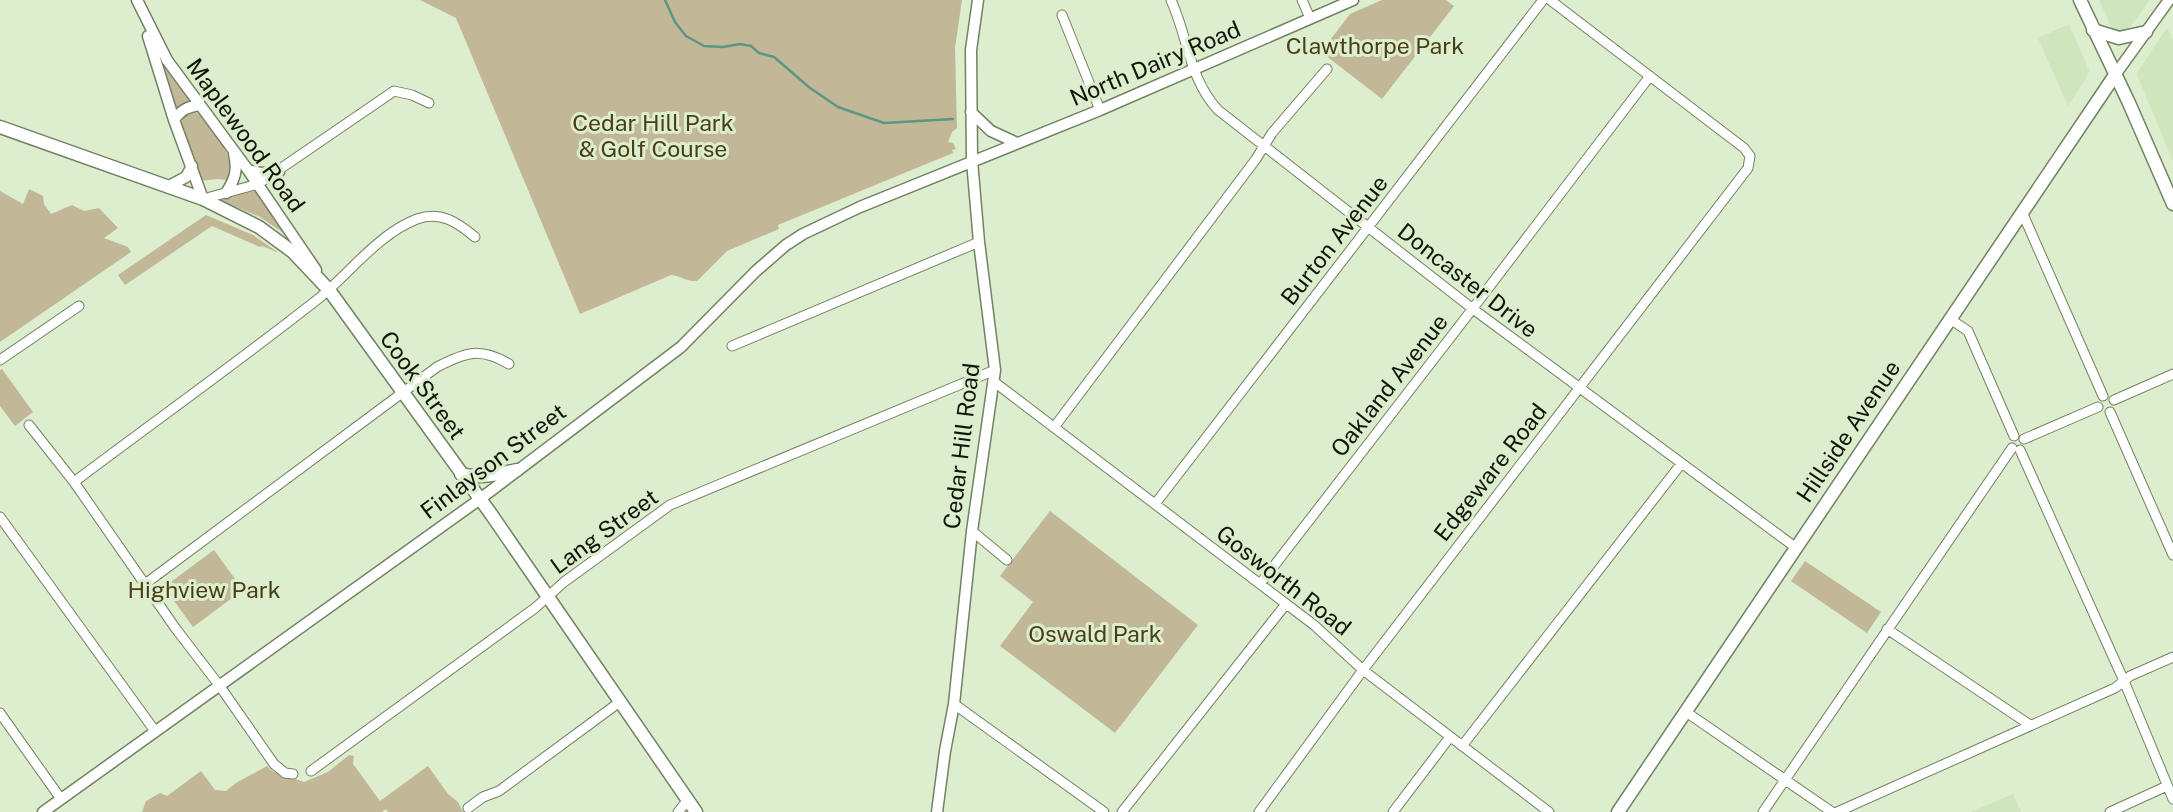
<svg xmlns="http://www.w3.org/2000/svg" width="2173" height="812" font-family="'Public Sans',sans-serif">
  <rect width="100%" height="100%" fill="#dceece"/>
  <path fill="#cfe5bd" d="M2099,0h51l-20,27 -10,5 -9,-5z
    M2069,24l20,46 -3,8 -18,28 -30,-68z
    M2166,29h2l5,12v120l-36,-86 2,-5z
    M2013,794l8,18h-50z"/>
  <path fill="#c2b796" d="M420,0h542l-7,48 2,80 -5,4 -4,10 5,1 3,6 -4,1 1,3 -175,72 1,4 -52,22 -30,30c-9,1 -17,-5 -26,-6l-91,39 -124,-296z
    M1382,0h64l8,6 -72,93 -61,-47 29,-38z
    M160,58l31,43 -9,3 -6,5z
    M193,112l7,2 3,3c15,20 32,37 25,63l-10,-1 -18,2 -19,-57 3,-8z
    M254,188l34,48 -28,-19 -43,-18z
    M29,189l14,7 1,8 7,10 21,-9 12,6 15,-3 19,20 -14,10 24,9 3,5 -131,90v-151l23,13z
    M206,215l47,20 26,18 -17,-7 -2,1 -48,-21 -87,59 -7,-10z
    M2,369l31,43 -18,14 -15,-20v-36z
    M1050,511l148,114 -83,108 -115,-87 33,-44 -33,-26z
    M214,550l29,40 -50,37 -29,-40z
    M1805,561l76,51 -14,21 -76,-52z
    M349,755l5,1 -1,8 27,37 48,-35 20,28 10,8 5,10h-75l-2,-3 -4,3h-240l4,-11 14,-8 7,3 34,-25 14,19 11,1 10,-8 31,-17 7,6 30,10 24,-10z"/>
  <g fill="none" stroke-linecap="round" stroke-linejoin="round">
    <path stroke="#5b9884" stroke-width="2.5" d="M665,0l10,22 11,14 18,10 19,1 17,-3 11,2 8,7 15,4 36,31 28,19 46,16 69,-4"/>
    <defs>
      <path id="minor" d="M1171,0c17,37 18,79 47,110l255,199 322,238
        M1302,0l8,18
        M1062,15l38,95
        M203,199l55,-15 136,-93 18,4 17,8
        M2022,212l81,184
        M1950,319l18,12 46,105
        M732,346l247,-104
        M0,360l79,-54
        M993,381l321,244 49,45 186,142
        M2114,400l59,-26
        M2110,412l63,143
        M29,425l45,57 102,147 43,56 55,79 11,9 8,1
        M1055,426l201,-267 16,-26 55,-64
        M2024,439l74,-32
        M2020,450l104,231 49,118
        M74,482c81,-61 164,-120 244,-183 32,-26 60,-65 99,-80 24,-8 40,3 58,18
        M1155,504l388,-504
        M0,517l155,214
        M972,531l35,29
        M145,584l292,-217c29,-15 43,-20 72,-3
        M1260,584l207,-268 183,-240
        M1887,629l143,96
        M954,704l150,108
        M1686,712l146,100
        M0,713l61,86
        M1462,746l219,-282
        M311,771l224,-163 29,-26 106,-77 325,-135
        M468,808l15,-11 16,-6 122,-90
        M678,812l10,-12
        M1122,812l164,-208
        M1259,812l104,-142 385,-502 2,-12 -6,-8 -194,-148
        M1393,812l57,-75
        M1763,812l249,-364
        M1837,812l278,-124 15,-12 43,-19
        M2110,812l57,-26"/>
      <path id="tertiary" d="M137,0l30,60 81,110 68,100
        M148,36l26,84 29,79
        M2115,75l54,-75
        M971,112l20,19 26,12
        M174,120c7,-10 13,-13 26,-15
        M248,170l13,3 18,-1
        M169,186l17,-9 6,-11
        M226,193c9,-14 12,-23 8,-39
        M43,812l437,-313 201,-152 75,-76 30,-26 17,-11 57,-27 240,-97 253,-110
        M937,812l8,-61 9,-47 18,-173 23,-161 -16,-128 -7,-81 -1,-111 7,-50"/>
      <path id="secondary" d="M2080,0l49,103 44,101
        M2093,30l26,8 27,-6
        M0,127l203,72 56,28 34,25 36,38 162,224 205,298
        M461,474c21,5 36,0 56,-4
        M1618,812l497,-737"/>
    </defs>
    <use href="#minor" stroke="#728264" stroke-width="11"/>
    <use href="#tertiary" stroke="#728264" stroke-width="13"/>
    <use href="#secondary" stroke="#728264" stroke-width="15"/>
    <use href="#minor" stroke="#fff" stroke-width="9"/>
    <use href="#tertiary" stroke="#fff" stroke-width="10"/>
    <use href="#secondary" stroke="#fff" stroke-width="12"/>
  </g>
  <g text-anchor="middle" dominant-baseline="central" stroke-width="6" stroke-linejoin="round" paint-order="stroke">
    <g font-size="23" fill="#4b3e15" stroke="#dceece">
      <text x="1375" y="45">Clawthorpe Park</text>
      <text x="653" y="122">Cedar Hill Park<tspan x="653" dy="26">&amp; Golf Course</tspan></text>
      <text x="204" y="589">Highview Park</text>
      <text x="1095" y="633">Oswald Park</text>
    </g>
    <g font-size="23" fill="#10160a" stroke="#dceece">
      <text transform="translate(1155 63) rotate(-23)">North Dairy Road</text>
      <text transform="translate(246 135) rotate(54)">Maplewood Road</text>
      <text transform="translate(1334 240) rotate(-52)">Burton Avenue</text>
      <text transform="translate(1468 280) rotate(38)">Doncaster Drive</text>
      <text transform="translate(423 385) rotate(54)">Cook Street</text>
      <text transform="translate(1389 385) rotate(-52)">Oakland Avenue</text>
      <text transform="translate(1848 431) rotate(-56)">Hillside Avenue</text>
      <text transform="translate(961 446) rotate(-83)">Cedar Hill Road</text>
      <text transform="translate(493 461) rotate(-37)">Finlayson Street</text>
      <text transform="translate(1490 472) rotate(-52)">Edgeware Road</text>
      <text transform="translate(604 531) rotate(-36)">Lang Street</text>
      <text transform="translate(1284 580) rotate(38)">Gosworth Road</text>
    </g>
  </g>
</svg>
